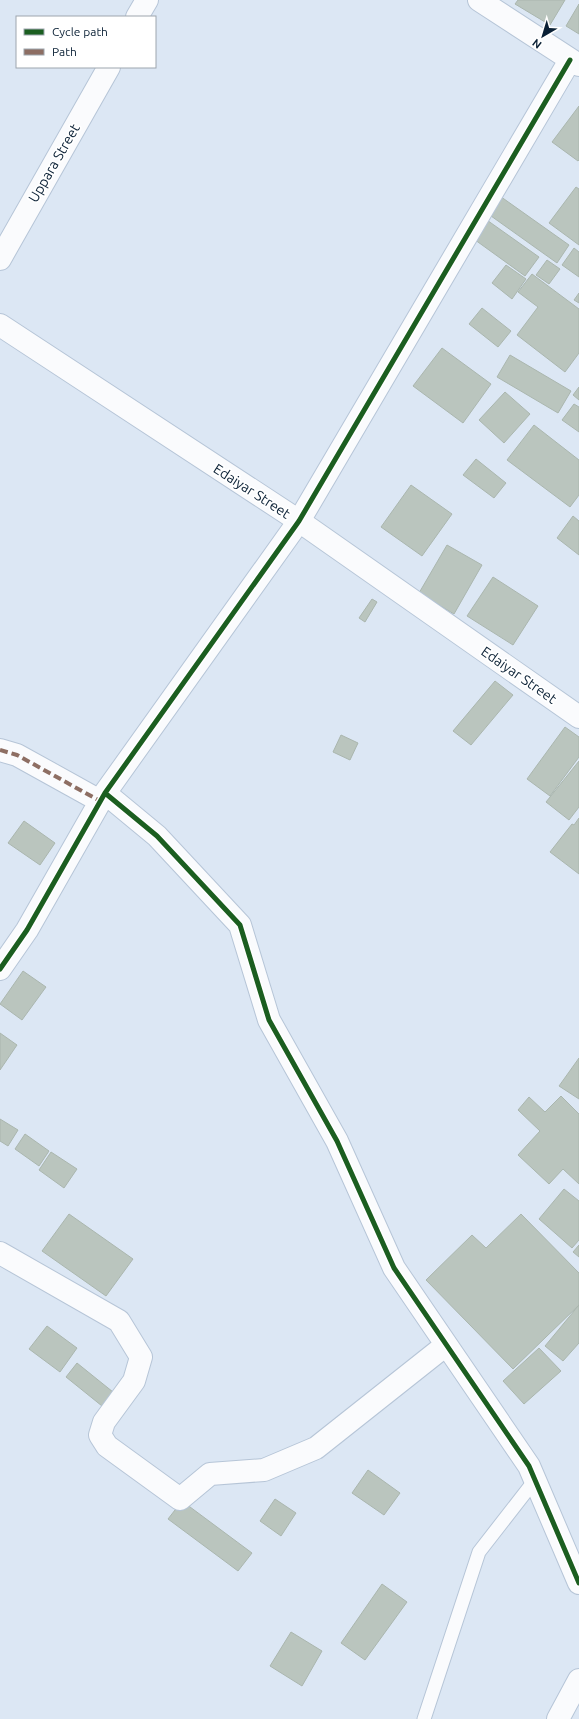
<svg xmlns="http://www.w3.org/2000/svg" width="579" height="1719" font-family="Ubuntu,sans-serif">
  <rect width="100%" height="100%" fill="#dce7f4"/>
  <path fill="#bac5be" stroke="#aab6ae" d="M518,0h47l-15,25 -35,-21z
    M579,4v30l-13,-8z
    M579,106v54l-1,1 -26,-19z
    M576,187l3,2v56l-30,-22z
    M497,194l72,51 -12,18 -73,-52z
    M484,218l55,39 -14,19 -54,-39z
    M574,248l5,4v25l-17,-12z
    M547,260l13,9 -11,15 -13,-9z
    M506,265l20,14 -14,20 -20,-16z
    M532,274l47,35v44l-14,19 -48,-37 21,-28 -20,-15z
    M579,293v10l-5,-3z
    M482,308l29,23 -13,16 -29,-23z
    M442,348l49,36 -28,39 -50,-37z
    M510,355l61,36 -13,22 -61,-36z
    M579,387v13l-6,-5z
    M505,392l25,22 -26,29 -25,-23z
    M574,404l5,3v25l-17,-12z
    M534,425l45,35v35l-9,12 -63,-47z
    M476,459l30,24 -12,15 -31,-23z
    M411,485l41,29 -30,42 -41,-29z
    M573,516l6,5v34l-22,-17z
    M447,545l35,20 -28,49 -35,-21z
    M493,577l45,29 -25,39 -46,-29z
    M372,599l5,3 -12,20 -6,-4z
    M495,681l18,14 -42,50 -18,-14z
    M565,727l14,10v20l-29,39 -23,-17z
    M341,735l17,8 -8,17 -17,-8z
    M579,761v46l-10,13 -23,-18z
    M579,818v56l-29,-22 22,-28 2,1z
    M24,821l31,22 -15,22 -32,-22z
    M23,971l23,16 -24,33 -22,-16z
    M0,1033l17,12 -17,25z
    M579,1058v41l-20,-13z
    M561,1096l18,18v70l-16,-15 -14,15 -31,-29 22,-24 -22,-21 11,-13 16,15z
    M0,1119l18,11 -10,16 -8,-5z
    M25,1134l24,17 -10,15 -24,-17z
    M51,1152l26,17 -13,19 -25,-18z
    M564,1189l15,12v39l-7,8 -33,-29z
    M69,1214l64,45 -27,37 -64,-45z
    M521,1214l58,59v32l-66,64 -87,-89 46,-45 14,13z
    M579,1245v12l-6,-5z
    M579,1305v38l-16,18 -18,-15z
    M47,1326l30,22 -17,24 -31,-23z
    M539,1348l22,23 -37,33 -21,-23z
    M77,1363l36,29 -11,14 -36,-29z
    M368,1470l32,23 -16,22 -32,-22z
    M275,1499l21,14 -15,23 -21,-15z
    M182,1501l70,52 -14,18 -70,-52z
    M382,1584l25,18 -42,58 -24,-17z
    M291,1632l31,19 -20,35 -32,-20z"/>
  <g fill="none" stroke-linecap="round" stroke-linejoin="round">
    <defs>
      <path id="service" d="M424,1719l55,-167 56,-72"/>
      <path id="minor" d="M479,0l100,65
        M137,17l10,-17
        M0,259l109,-192
        M0,750l17,5 83,46
        M105,793l52,43 83,89 29,95 68,121 57,127 135,198 50,117
        M0,969l27,-39 78,-137 194,-272 271,-461
        M0,1253l119,68 22,36 -7,24 -30,41 -4,13 7,11 73,53 30,-25 54,-4 52,-22 130,-103
        M558,1719l21,-39"/>
      <path id="tertiary" d="M0,325l299,196 280,196"/>
    </defs>
    <use href="#service" stroke="#b6c5d7" stroke-width="15"/>
    <use href="#minor" stroke="#b6c5d7" stroke-width="24"/>
    <use href="#tertiary" stroke="#b6c5d7" stroke-width="24"/>
    <use href="#service" stroke="#fafbfd" stroke-width="13"/>
    <use href="#minor" stroke="#fafbfd" stroke-width="22"/>
    <use href="#tertiary" stroke="#fafbfd" stroke-width="22"/>
    <path stroke="#8d6e63" stroke-width="4" stroke-dasharray="8 4" stroke-linecap="butt" d="M0,750l17,5 83,46"/>
    <defs>
      <path id="cycleway" d="M105,793l52,43 83,89 29,95 68,121 57,127 135,198 50,117
        M0,969l27,-39 78,-137 194,-272 271,-461"/>
    </defs>
    <use href="#cycleway" stroke="#fff" stroke-width="8"/>
    <use href="#cycleway" stroke="#1b5e20" stroke-width="5"/>
  </g>
  <g text-anchor="middle" dominant-baseline="central" stroke-width="3.5" stroke-linejoin="round" paint-order="stroke">
    <g font-size="14" fill="#0a2035" stroke="#fff">
      <text transform="translate(54 163) rotate(-60)">Uppara Street</text>
      <text transform="translate(252 491) rotate(33)">Edaiyar Street</text>
      <text transform="translate(519 675) rotate(35)">Edaiyar Street</text>
    </g>
  </g>
  <rect x="16" y="16" width="140" height="52" fill="#ffffff" stroke="#9da6ae"/>
  <rect x="24" y="29" width="20" height="6" fill="#1b5e20" stroke="#9da6ae"/>
  <text x="52" y="36" font-size="12" fill="#0a2035">Cycle path</text>
  <rect x="24" y="49" width="20" height="6" fill="#8d6e63" stroke="#9da6ae"/>
  <text x="52" y="56" font-size="12" fill="#0a2035">Path</text>
  <g transform="translate(543 36) rotate(218)" stroke="#ffffff" stroke-width="3" paint-order="stroke">
  <path d="M0-3L7 15L0 10L-7 15Z" fill="#0a2035"/>
  <text y="-6" font-size="11" font-weight="bold" text-anchor="middle" fill="#0a2035">N</text>
  </g>
</svg>
